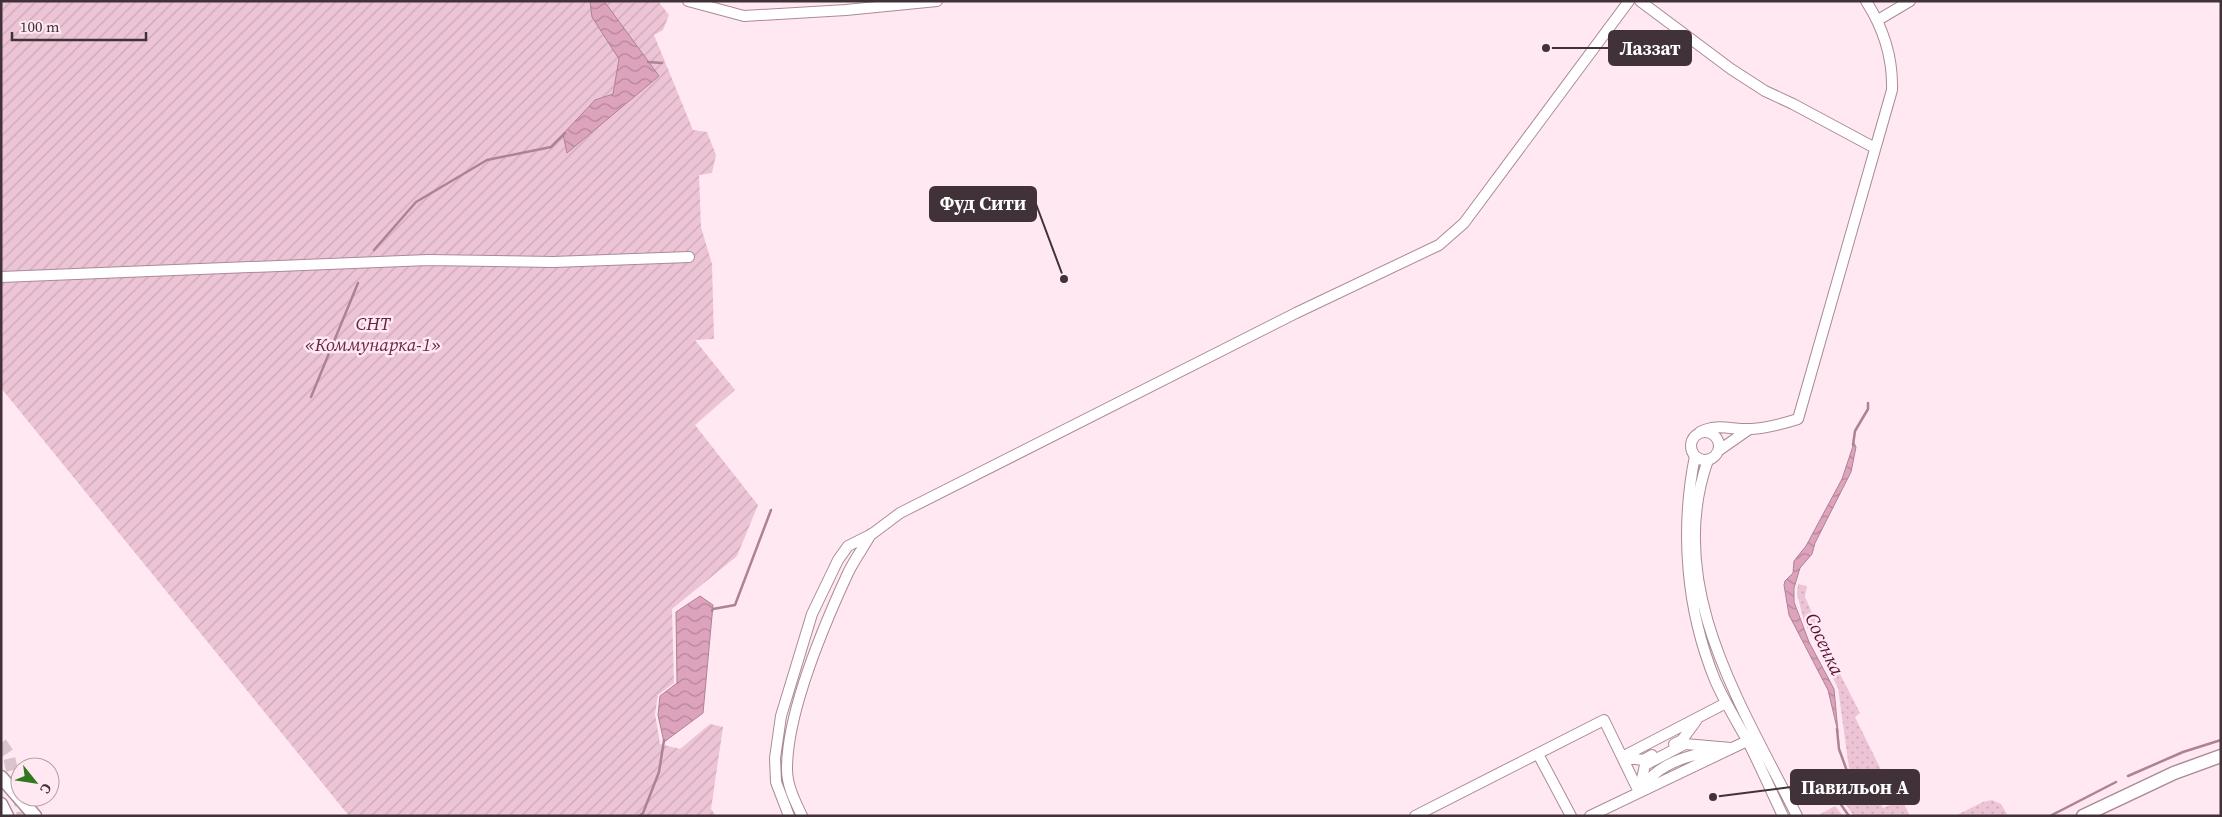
<svg xmlns="http://www.w3.org/2000/svg" width="2222" height="817" font-family="'Source Serif 4',serif">
  <defs>
    <pattern id="grass-dots" width="8" height="8" patternUnits="userSpaceOnUse" patternTransform="scale(1.25)"><rect width="8" height="8" fill="#ecc4d5"/><path d="M2 2h.1M6 6h.1" fill="none" stroke="#cba9b8" stroke-width="1.8" stroke-linecap="round"/></pattern>
    <pattern id="garden-furrows" width="10" height="10" patternUnits="userSpaceOnUse" patternTransform="scale(1.25)"><rect width="10" height="10" fill="#ecc4d5"/><path d="M-1 1l2-2M0 10L10 0M9 11l2-2" fill="none" stroke="#cba9b8"/></pattern>
    <pattern id="water-waves" width="16" height="10" patternUnits="userSpaceOnUse" patternTransform="scale(1.25)"><rect width="16" height="10" fill="#dda3bd"/><path d="M0 5q4-4 8 0t8 0" fill="none" stroke="#b5859b"/></pattern>
  </defs>
  <rect width="100%" height="100%" fill="#ffe8f2"/>
  <path fill="url(#grass-dots)" d="M1798,584l9,2 -2,11 33,73 22,43 -5,4 27,55 -9,17 10,19 19,-8 8,16h-56l-15,-21 10,-27 -11,-80 -34,-67 -7,-27z
    M1992,800l9,4 7,12h-53l28,-14z
    M1835,806l8,10h-26z"/>
  <path fill="url(#garden-furrows)" d="M1,1h657l11,14 -6,15 -9,5 39,95 14,2 9,23 -4,18 -13,2 2,52 11,37 2,75 -19,1 40,50 -40,35 63,80 -21,51 -65,53 2,74 -16,12 -3,19 5,30 20,5 30,-25 13,3 -12,82 5,7h-367l-348,-428z"/>
  <path fill="url(#water-waves)" stroke="#ae8195" d="M590,1h14l55,75 -92,77 -4,-19 32,-34 18,-6 6,-35 -27,-42z
    M1854,443l2,4 -5,25 -36,71 -3,11 -12,14 -6,20v14l15,40 25,47 4,43 -10,-42 -39,-75 -5,-30 1,-4 8,-8 1,-12 12,-15 36,-67z
    M700,596l13,9 -10,108 -39,29 -6,-27 2,-19 17,-13 -1,-71z"/>
  <g fill="none" stroke-linecap="round" stroke-linejoin="round">
    <path stroke="#ae8195" stroke-width="2.5" d="M648,62l14,1
      M374,250l42,-48 71,-42 64,-13 14,-14
      M311,397l47,-114
      M1853,445l2,-14 13,-22v-6
      M712,611l1,-2 22,-4 36,-95
      M1837,729l2,20 8,22 -4,8 -6,6v14l12,17
      M2128,776l55,-24 38,-12
      M639,816l4,-3 16,-41 5,-32
      M2050,816l66,-34"/>
    <path stroke="#d9c4cd" stroke-width="12" stroke-dasharray="12 6" stroke-linecap="butt" d="M1,743l7,10 15,63"/>
    <defs>
      <path id="minor" d="M688,1l56,15 102,-6 91,-9
        M1640,1l91,68 34,22 28,13 82,44
        M1878,20l32,-19
        M1,277l427,-17 125,2 136,-5
        M1691 446a14 14 0 1 1 28 0a14 14 0 1 1-28 0Z
        M1700,432c17,-9 32,-2 51,-3 16,-1 31,-5 47,-10l94,-329c1,-33 -8,-61 -26,-89
        M1718,451l30,-21
        M1695,456c-15,74 -9,153 20,224 9,21 21,40 32,60 13,25 24,51 36,76
        M1708,460c-45,126 34,246 89,356
        M1674,744l8,-4 14,-19
        M1538,754l33,62
        M1622,757l104,-54
        M1622,757l21,3 9,-5
        M1643,787c15,-23 45,-32 71,-36
        M1639,792l6,-27 40,-21 46,4
        M789,816l-13,-34 -1,-24 6,-42 31,-102 26,-54 10,-14 24,-12 28,-21 396,-200 143,-68 25,-22 165,-222
        M802,816c-7,-15 -15,-30 -15,-47 0,-57 37,-144 61,-196 6,-13 16,-26 23,-39
        M1415,816l189,-96 35,72
        M1590,816l157,-75"/>
      <path id="major" d="M1,777l34,39
        M1,804l6,12
        M2083,816l91,-43 47,-17"/>
    </defs>
    <use href="#minor" stroke="#ab8a98" stroke-width="12"/>
    <use href="#major" stroke="#ab8a98" stroke-width="15"/>
    <use href="#minor" stroke="#fff" stroke-width="10"/>
    <use href="#major" stroke="#fff" stroke-width="12"/>
  </g>
  <g text-anchor="middle" dominant-baseline="central" stroke-width="5" stroke-linejoin="round" paint-order="stroke">
    <g font-size="18" font-style="italic" fill="#662347" stroke="#ffe8f2">
      <text x="373" y="323">СНТ<tspan x="373" dy="21">«Коммунарка-1»</tspan></text>
    </g>
    <g font-size="19" font-style="italic" fill="#551238" stroke="#ffe8f2">
      <text transform="translate(1825 644) rotate(65)">Сосенка</text>
    </g>
  </g>
  <path fill="none" stroke="#403238" stroke-width="2" d="M1546 48L1609 48M1064 279L1036 204M1713 797L1791 787"/>
  <g fill="#403238" stroke="#ffe8f2" stroke-width="2">
    <circle cx="1546" cy="48" r="5"/>
    <circle cx="1064" cy="279" r="5"/>
    <circle cx="1713" cy="797" r="5"/>
  </g>
  <g fill="#403238" stroke="#403238" stroke-width="2">
    <rect x="1609" y="31" width="82" height="34" rx="5"/>
    <rect x="930" y="187" width="106" height="34" rx="5"/>
    <rect x="1791" y="770" width="128" height="34" rx="5"/>
  </g>
  <g font-size="19" text-anchor="middle" font-weight="bold" fill="#fff">
    <text x="1650" y="55">Лаззат</text>
    <text x="983" y="210">Фуд Сити</text>
    <text x="1855" y="794">Павильон А</text>
  </g>
  <rect width="2222" height="817" fill="none" stroke="#403238" stroke-width="5"/>
  <g transform="translate(35 782) rotate(120)"><circle r="24" fill="#ffe8f2" stroke="#b39fa8"/>
  <path d="M0-4L9 19L0 12L-9 19Z" fill="#2f781d"/>
  <text y="-8" font-size="14" font-weight="bold" text-anchor="middle" fill="#403238">С</text>
  </g>
  <path d="M12 32v8h134v-8" fill="none" stroke="#403238" stroke-width="2.5"/>
  <text x="20" y="32" font-size="15" fill="#403238" stroke="#ffe8f2" stroke-width="4" paint-order="stroke">100 m</text>
</svg>
